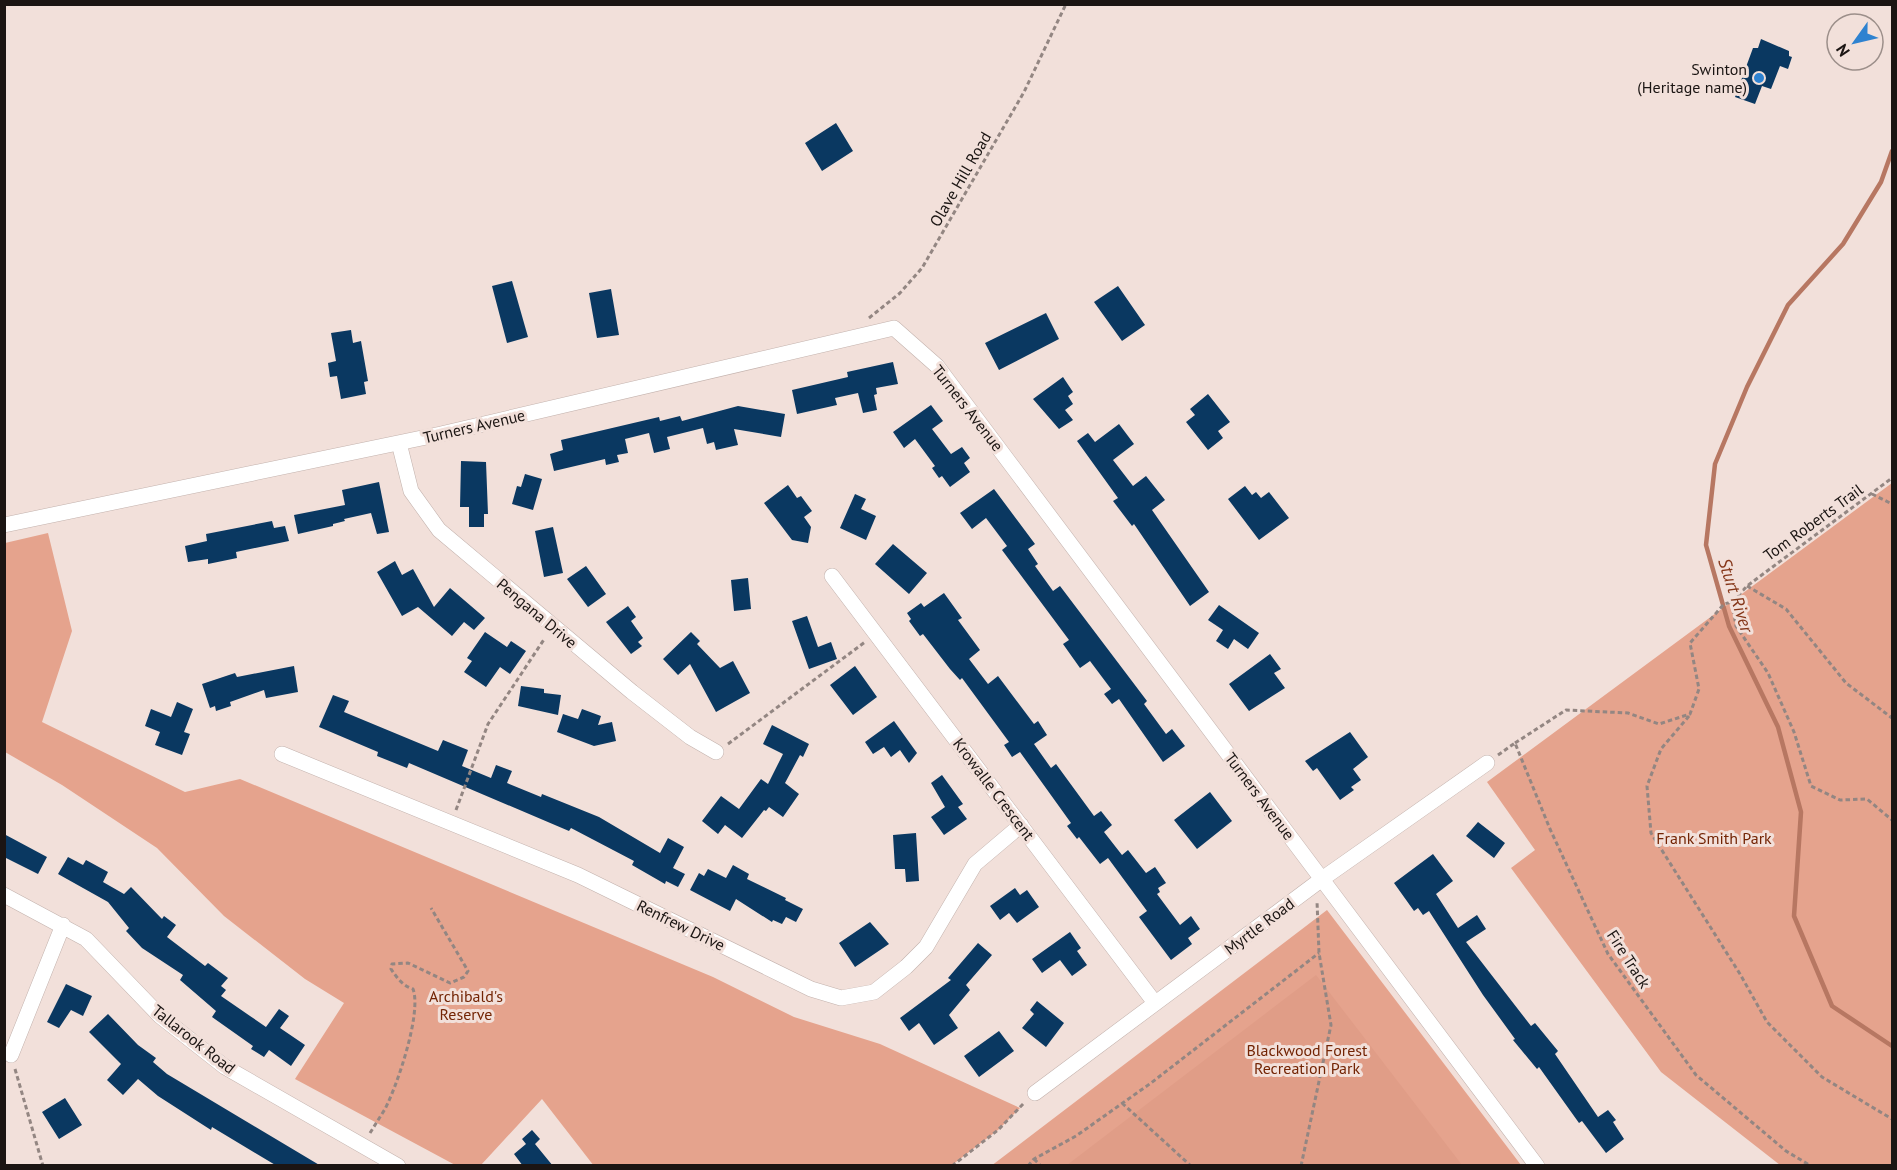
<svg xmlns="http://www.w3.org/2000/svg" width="1897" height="1170" font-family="'PT Sans',sans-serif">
  <rect width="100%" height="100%" fill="#f2e0da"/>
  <path fill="#e5a38d" d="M1892,483v682h-112l-119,-93 -150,-204 24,-18 -48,-68z
    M48,533l24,98 -30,91 143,70 55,-13 473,198 81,40 86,27 140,64 -22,22 -46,35 -358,1 -52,-67 -61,66 -24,1 -162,-87 49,-76 -39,-24 -81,-63 -67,-68 -95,-63 -57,-33v-209z
    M1327,910l194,255 -530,1z"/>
  <path fill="#e09d87" d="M1316,975l146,190h-395z"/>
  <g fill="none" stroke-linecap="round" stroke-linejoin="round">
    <path stroke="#b77762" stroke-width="4.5" d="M1892,151l-11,31 -38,62 -55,61 -41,82 -32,77 -9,81 23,81 49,101 23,85 -7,104 38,90 60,40"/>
  </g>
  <path fill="#0a3861" d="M1761,39l28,12v5l3,1 -4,12 -8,-3 -9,23 -9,-3 -7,18 -20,-7 18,-49h5z
    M836,123l17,28 -31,20 -17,-28z
    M512,281l16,56 -21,6 -15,-57z
    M1118,286l27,39 -23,16 -28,-39z
    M611,289l8,46 -22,3 -8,-45z
    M1046,313l13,26 -60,31 -14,-27z
    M351,330l2,13 8,-2 7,40 -4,1 2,12 -25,5 -4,-23 -7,1 -2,-14 8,-2 -5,-28z
    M893,362l5,22 -22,4 1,6 -3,1 3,15 -14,3 -5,-20 -23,5 2,7 -40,9 -5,-24 56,-13 -1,-5z
    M1063,377l10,15 -5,4 5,8 -8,6 8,10 -14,9 -26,-30z
    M1208,394l22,28 -12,9 5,7 -15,12 -22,-28 9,-7 -5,-6z
    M931,405l12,16 -11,8 19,25 11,-7 8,11 -6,5 6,9 -20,15 -8,-11 -3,2 -7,-10 3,-2 -20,-27 -11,9 -11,-16z
    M738,406l47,8 -4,23 -47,-8 4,16 -22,5 -2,-8 -7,2 -4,-16 -36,9 3,12 -16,4 -5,-20 -24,6 3,14 -11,2 2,7 -13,3 -1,-6 -51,12 -4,-17 13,-4 -2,-10 98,-23 1,4 20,-5 2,5z
    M1119,424l15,20 -21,16 20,26 13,-10 19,24 -13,10 57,82 -19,14 -56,-82 -2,2 -19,-25 5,-3 -41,-57 11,-8 7,9z
    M461,461l25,1 2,52h-4v13h-15v-20h-9z
    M525,474l17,5 -9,31 -21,-6 5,-18 4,1z
    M379,482l10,50 -12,2 -6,-21 -27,6 1,2 -12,3v2l-35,8 -4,-19 51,-10 -3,-15z
    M788,485l9,13 4,-2 11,15 -8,6 7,10 -3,16 -16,-3 -28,-37z
    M1245,486l7,9 4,-3 5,6 8,-6 20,26 -30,22 -31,-41z
    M994,489l41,55 -7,5 10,15 -3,2 18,25 7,-5 87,115 -3,3 22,30 6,-5 13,17 -22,16 -44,-63 -7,5 -8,-10 7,-5 -21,-28 -10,7 -17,-24 6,-4 -67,-90 5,-4 -21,-28 -14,11 -12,-16z
    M855,494l11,5 -5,10 15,7 -10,24 -26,-12z
    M272,521l2,7 11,-2 4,15 -53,11 1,6 -29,6v-5l-20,3 -3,-16 22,-5 -1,-7z
    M553,527l10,46 -19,4 -9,-46z
    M893,544l34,29 -18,21 -34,-30z
    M395,561l7,14 11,-6 21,38 16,-19 35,30 -11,12 -10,-8 -12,14 -34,-29 -16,9 -25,-44z
    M586,566l20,28 -18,13 -21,-28z
    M748,578l3,31 -17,2 -3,-31z
    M944,593l18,25 -4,2 22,30 -11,9 19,25 10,-8 36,48 4,-3 9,14 -13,9 17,24 5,-4 38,52 7,-5 11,14 -8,7 18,23 6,-5 18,23 9,-6 11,16 -8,5 2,4 -3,2 23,31 11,-9 9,13 -12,9 4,6 -21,16 -32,-43 8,-6 -39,-53 -8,6 -21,-27 -2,2 -10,-13 4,-3 -51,-71 -8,5 -8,-12 5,-3 -47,-64 -2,2 -10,-11 -27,-35 -3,2 -11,-15 2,-2 -4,-6 14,-10 3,4z
    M1219,605l40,28 -11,16 -14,-10 -6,10 -12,-8 7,-11 -15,-10z
    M628,606l8,11 -5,4 12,17 -5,4 4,4 -11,8 -25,-32z
    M807,616l11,31 13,-5 6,17 -28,10 -17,-48z
    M485,632l22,15 4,-6 15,10 -16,23 -10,-7 -14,20 -22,-15 8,-11 -5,-3z
    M691,632l9,9 -3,3 23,24 13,-7 17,32 -34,19 -26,-48 -12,11 -15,-16z
    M1270,654l11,15 -7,4 11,15 -36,23 -20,-27z
    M294,666l4,26 -32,6 -2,-8 -34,12 1,4 -15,5 -1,-5 -5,2 -8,-24 33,-11 2,4z
    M855,666l22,31 -24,18 -23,-30z
    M521,686l23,3v4l17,2 -3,20 -40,-9z
    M333,695l16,6 -5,11 94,39 5,-11 25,10 -6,16 29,12 5,-13 16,6 -5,12 34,14 1,-3 57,23 61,36 8,-15 16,9 -11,21 12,6 -7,13 -12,-6 -1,3 -33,-19 2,-4 -63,-33 -2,3 -160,-68 -2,5 -30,-12 1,-4 -59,-25z
    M177,702l16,7 -9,23 6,2 -8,21 -27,-10 5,-13 -15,-6 6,-17 20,8z
    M582,709l19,7 -3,9 14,-3 4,19 -22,5 -37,-14 6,-18 15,5z
    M894,721l23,32 -8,10 -9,-13 -9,7 -7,-10 -11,7 -8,-12z
    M772,725l37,19 -6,13 -3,-2 -15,28 14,11 -16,23 -14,-10 -3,4 -2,-1 -22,28 -17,-13 -7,9 -16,-13 19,-25 18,13 22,-30 7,5 15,-30 -20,-10z
    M1350,732l18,25 -15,12 8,11 -10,7 3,3 -14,10 -23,-32 -4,3 -8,-10z
    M942,775l21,29 -5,3 9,12 -23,16 -13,-18 14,-10 -14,-24z
    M1210,792l22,29 -35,28 -23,-29z
    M1478,822l27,21 -11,15 -28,-22z
    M916,833l3,48 -13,1 -1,-13h-10l-2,-34z
    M4,834l43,23 -9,17 -34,-17z
    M1433,854l20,27 -17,13 22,34 19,-13 9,14 -20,13 65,84 4,-3 23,28 -3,3 43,63 10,-7 8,10 -3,2 11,17 -18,14 -24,-32 -3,2 -40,-56 -2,2 -24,-29 2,-1 -32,-44 -54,-84 -6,4 -5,-7 -4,3 -20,-28z
    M68,857l15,8 3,-5 22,12 -5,10 21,12 7,-7 31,32 2,-3 12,9 -9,12 38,29 3,-3 20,15 -7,8 5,4 -5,6 45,31 13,-18 10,7 -9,12 25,17 -14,21 -22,-16 -5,7 -13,-8 2,-3 -41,-29 4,-6 -36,-31 3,-5 -41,-27 -16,-17 3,-3 -21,-26 -50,-28z
    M733,865l16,9 -2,5 39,19 -1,2 18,9 -7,13 -10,-5 -4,7 -9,-4 -1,2 -36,-23 -6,12 -40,-21 9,-17 5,3 4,-7 18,9z
    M1015,888l5,7 7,-5 12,17 -22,16 -8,-10 -9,7 -10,-14z
    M870,922l19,22 -34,23 -16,-24z
    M1070,932l11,16 -4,3 10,14 -15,11 -12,-16 -18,13 -10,-14z
    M978,943l14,12 -26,30 4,5 -21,25 9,13 -24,17 -15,-22 -10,8 -9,-13 51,-38 -3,-2z
    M66,984l26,12 -9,20 -12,-6 -12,18 -12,-6z
    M1037,1001l27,22 -18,24 -24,-19 12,-14 -4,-4z
    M108,1014l30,31 18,13 -3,4 14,12 154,92h-44l-65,-39 -1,3 -53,-34 -20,-17 -15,16 -16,-15 14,-16 -32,-32z
    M999,1031l15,20 -35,26 -15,-21z
    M65,1098l17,27 -23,14 -17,-27z
    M532,1130l8,9 -5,5 18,22h-30l-9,-12 12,-10 -4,-5z"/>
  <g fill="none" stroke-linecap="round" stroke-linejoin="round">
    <defs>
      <path id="minor" d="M399,443l12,48 28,39 193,162 58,45 26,15
        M4,525l437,-91 453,-106 43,38 600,800
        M832,576l323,427
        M282,754l296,121 233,114 30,9 33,-6 32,-25 20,-20 49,-83 46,-39
        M4,895l82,44 74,77 65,51 173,99
        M11,1055l52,-130
        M1035,1093l287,-214 165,-116"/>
    </defs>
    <use href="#minor" stroke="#c3b2ad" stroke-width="16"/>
    <path stroke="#938682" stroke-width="3" stroke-dasharray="4.5 3" stroke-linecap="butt" d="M869,318l31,-25 22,-25 102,-176 42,-88
      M1872,494l20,10
      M1747,586l39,23 60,74 46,35
      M1732,602l4,24 32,47 26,59 17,54 29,14 27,-1 25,21
      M1689,716l-28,33 -14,37 4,47 89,141 27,48 55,55 70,42
      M1515,743l51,-33 62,3 31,11 31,-10 9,-25 -9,-46 34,-39 8,-2 15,-16 145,-108
      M728,744l137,-102
      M1498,755l17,-12 35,86 58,125 88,121 90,76 25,15
      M456,810l32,-86 57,-86
      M15,1069l28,97
      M1122,1103l69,63
      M370,1133c5,-8 10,-16 15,-24 12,-23 37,-96 28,-120 -10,-3 -16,-11 -22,-20l1,-5 16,-1 42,20 14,-6 4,-6 -37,-63
      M1034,1159l7,7
      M952,1166l46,-36 27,-28
      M1028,1166l6,-7 42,-23 75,-53 168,-130
      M1301,1166l30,-141 -12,-72 -2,-52"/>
    <use href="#minor" stroke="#fff" stroke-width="15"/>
  </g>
  <circle fill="#2e82d0" stroke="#f2e0da" stroke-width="2" cx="1759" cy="78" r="6"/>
  <g text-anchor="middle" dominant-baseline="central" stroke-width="6" stroke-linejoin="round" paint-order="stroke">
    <g font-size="16" fill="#1b1513" stroke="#f2e0da" text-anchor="end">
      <text x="1747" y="69">Swinton<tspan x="1747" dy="18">(Heritage name)</tspan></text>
    </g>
    <g font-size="16" fill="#1b1513" stroke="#f2e0da">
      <text transform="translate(960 179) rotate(-60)">Olave Hill Road</text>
      <text transform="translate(968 408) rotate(52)">Turners Avenue</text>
      <text transform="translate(474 426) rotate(-13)">Turners Avenue</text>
      <text transform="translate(1813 522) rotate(-36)">Tom Roberts Trail</text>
      <text transform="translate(537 613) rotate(40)">Pengana Drive</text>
      <text transform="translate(994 789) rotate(53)">Krowalle Crescent</text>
      <text transform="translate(1260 796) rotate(53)">Turners Avenue</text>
      <text transform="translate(681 925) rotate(26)">Renfrew Drive</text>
      <text transform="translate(1259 926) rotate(-37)">Myrtle Road</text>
      <text transform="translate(1629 959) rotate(57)">Fire Track</text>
      <text transform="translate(194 1039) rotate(38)">Tallarook Road</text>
    </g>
    <g font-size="16" fill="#732404" stroke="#f2e0da">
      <text x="1714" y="838">Frank Smith Park</text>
      <text x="466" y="996">Archibald's<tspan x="466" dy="18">Reserve</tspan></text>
      <text x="1307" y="1050">Blackwood Forest<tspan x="1307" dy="18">Recreation Park</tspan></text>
    </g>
    <g font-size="18" font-style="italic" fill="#853619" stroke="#f2e0da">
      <text transform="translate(1736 595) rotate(72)">Sturt River</text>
    </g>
  </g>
  <rect width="1897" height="1170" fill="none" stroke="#1b1513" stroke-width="12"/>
  <g transform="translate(1855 42) rotate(236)"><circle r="28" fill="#f2e0da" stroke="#9c8f8a" stroke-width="1.5"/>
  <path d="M0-4.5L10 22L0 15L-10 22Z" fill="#2e82d0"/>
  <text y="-9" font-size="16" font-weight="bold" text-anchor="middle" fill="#1b1513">N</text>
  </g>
</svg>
